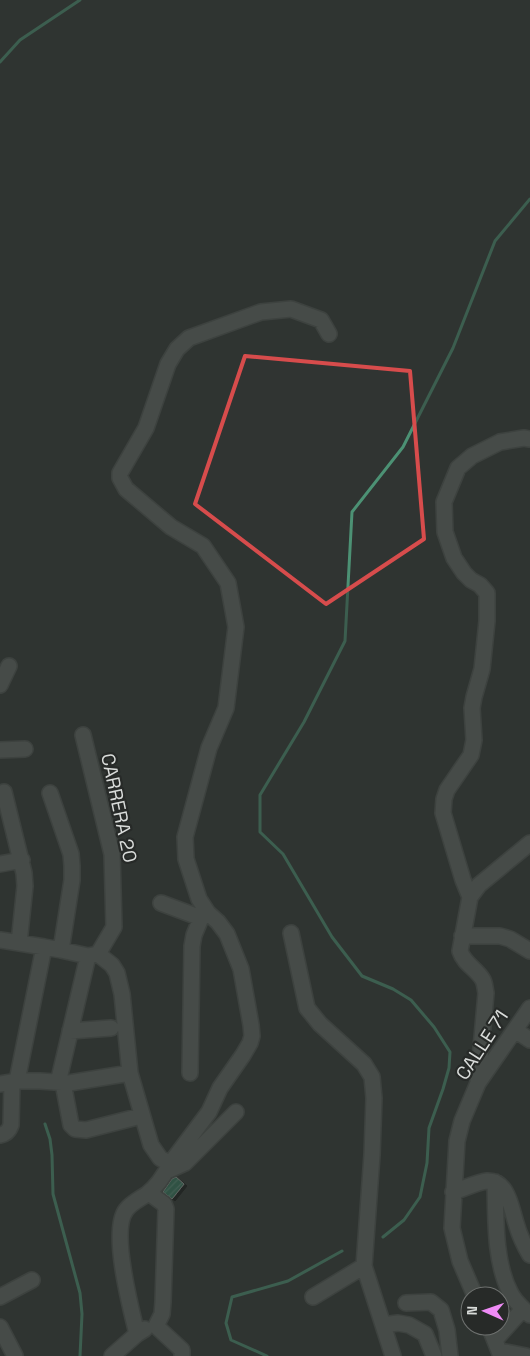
<svg xmlns="http://www.w3.org/2000/svg" width="530" height="1356" font-family="'Space Grotesk',sans-serif">
  <defs>
    <pattern id="building-hatch" width="6" height="6" patternUnits="userSpaceOnUse" patternTransform="scale(1.25)"><rect width="6" height="6" fill="#32775c"/><path d="M-1 1l2-2M0 6l6-6M5 7l2-2" fill="none" stroke="#59907a"/></pattern>
    <filter id="shadow"><feDropShadow dx="3" dy="2" stdDeviation="0" flood-color="#0009"/></filter>
  </defs>
  <rect width="100%" height="100%" fill="#303432"/>
  <g fill="none" stroke-linecap="round" stroke-linejoin="round">
    <path stroke="#4c9174" stroke-width="3" d="M0,62l20,-22 60,-40
      M45,1124l5,15 2,16 1,39 27,99 2,21 -2,42
      M383,1237l21,-17 16,-23 7,-34 2,-35 14,-39 6,-21 1,-16 -16,-25 -23,-27 -18,-11 -31,-13 -30,-39 -49,-83 -23,-22v-37l44,-73 41,-81 7,-129 51,-65 50,-99 42,-107 35,-42
      M267,1356l-36,-16 -5,-17 6,-26 56,-16 54,-30"/>
  </g>
  <path fill="url(#building-hatch)" stroke="#9a9f9c" filter="url(#shadow)" d="M176,1177l8,7 -12,15 -9,-7 9,-13z"/>
  <g fill="none" stroke-linecap="round" stroke-linejoin="round">
    <defs>
      <path id="minor" d="M0,685l9,-19
        M0,750l25,-1
        M4,792l20,81 1,13 -6,57
        M50,793l21,61 1,12v14l-11,70
        M0,864l22,-4
        M470,897l-7,-17 -20,-67 1,-14 3,-9 24,-35 3,-15 -2,-32 2,-11 8,-28 5,-48v-28l-7,-8 -9,-5 -7,-7 -10,-15 -9,-26 -1,-30 14,-34 14,-12 28,-14 24,-4 6,1
        M161,903l40,15
        M291,933l16,75 13,16 44,40 8,13 2,21 -2,57 -8,111 29,90
        M462,936h38l10,3 20,12
        M0,940l44,7
        M98,954l14,11 5,8 5,21 8,79 21,72 9,13 10,6
        M515,1030l15,10
        M70,1031l41,-3
        M190,1073l2,-127 2,-11 7,-17 7,-5
        M17,1081l27,-134 17,3 27,6
        M478,1081l8,-88c-1,-4 -1,-9 -3,-13 -6,-11 -19,-16 -23,-29l10,-54 9,-12 51,-42
        M58,1083l30,-127 10,-2 16,-27 -2,-73 -29,-119
        M63,1083l8,42 4,4 11,1 55,-14
        M0,1084l17,-3h23l29,2 61,-10
        M0,1135c6,-1 9,-4 11,-10l1,-43
        M167,1171l18,-8 51,-51
        M495,1182c1,34 -1,79 15,110 4,9 13,17 20,23
        M453,1192c10,-3 24,-10 34,-11 21,-1 24,27 29,42 3,11 8,22 14,32
        M149,1193l15,11 2,5 -3,93 -1,12 -6,12
        M475,1296l-15,-35 -8,-33 5,-87 5,-20 16,-38 52,-75
        M0,1297l32,-17
        M313,1297l51,-31
        M406,1303l25,-1 10,8 6,20 3,26
        M383,1325l15,-2 11,2 16,9 9,22
        M156,1326l26,24v6
        M489,1326l12,30
        M0,1327l15,29
        M137,1334c-6,-25 -27,-103 -11,-124 5,-7 14,-11 21,-16 9,-7 18,-20 23,-30l39,-52 11,-24 23,-33 7,-12 2,-7 -1,-11 -10,-56 -14,-35 -9,-12 -10,-9 -9,-14 -13,-40 -1,-22 24,-89 17,-40 10,-81 -8,-44 -25,-37 -32,-19 -45,-38 -6,-11v-5l26,-45 22,-64 9,-15 12,-11 72,-26 30,-3 30,11 8,14
        M495,1340l28,-31
        M500,1351l26,5
        M112,1356l25,-22 8,-5"/>
    </defs>
    <use href="#minor" stroke="#4e5250" stroke-width="18"/>
    <use href="#minor" stroke="#626664" stroke-width="15"/>
  </g>
  <path d="M0 0H530V1356H0ZM245,356l165,15 14,168 -98,65 -131,-100z" fill="#303432" fill-opacity=".55" fill-rule="evenodd"/>
  <path fill="none" stroke="#d74c4c" stroke-width="4" stroke-linejoin="round" d="M245,356l165,15 14,168 -98,65 -131,-100z"/>
  <g text-anchor="middle" dominant-baseline="central" stroke-width="4.5" stroke-linejoin="round" paint-order="stroke">
    <g font-size="19" fill="#d9dcda" stroke="#272a28">
      <text transform="translate(119 808) rotate(78)">CARRERA 20</text>
      <text transform="translate(482 1045) rotate(-57)">CALLE 71</text>
    </g>
  </g>
  <g transform="translate(485 1311) rotate(272)"><circle r="24" fill="#272a28" stroke="#6e716f"/>
  <path d="M0-4L9 19L0 12L-9 19Z" fill="#ef8bf6"/>
  <text y="-8" font-size="14" font-weight="bold" text-anchor="middle" fill="#d9dcda">N</text>
  </g>
</svg>
